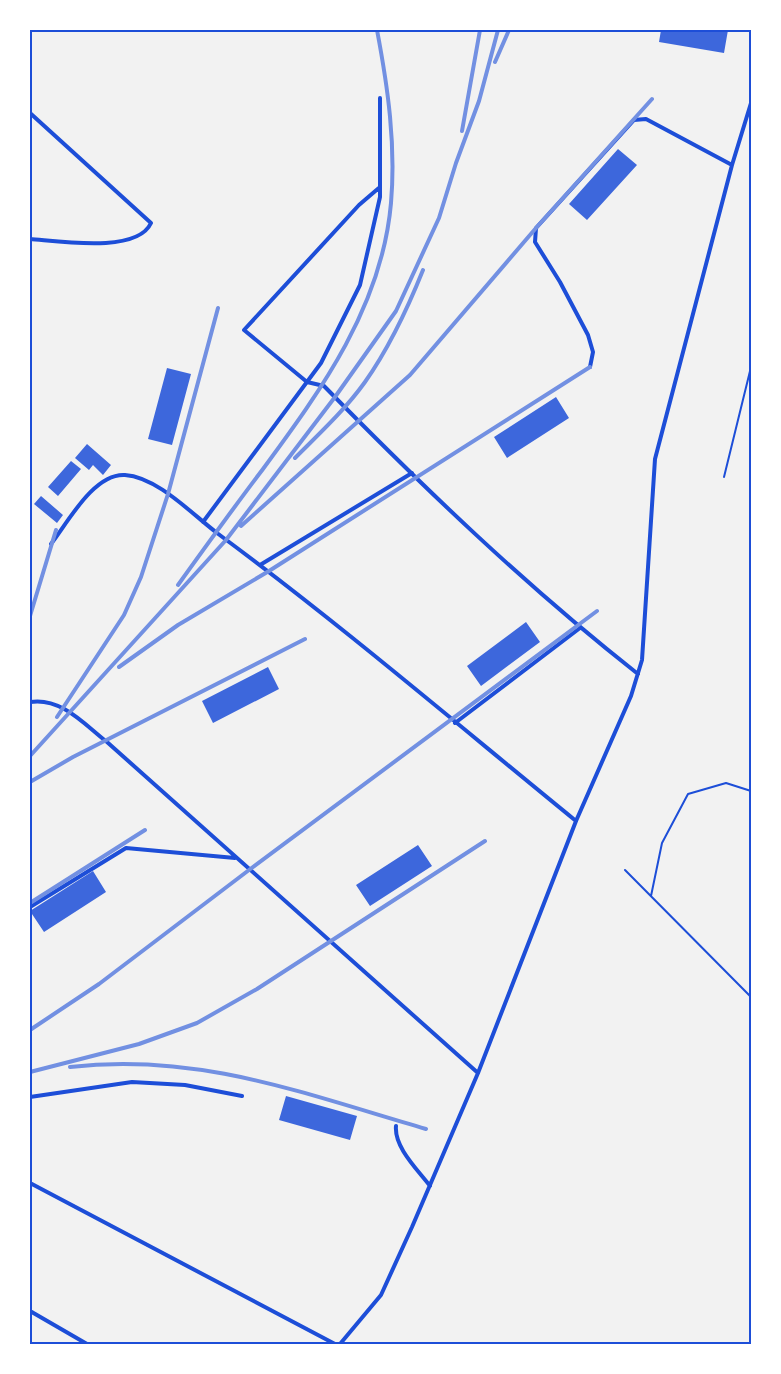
<svg xmlns="http://www.w3.org/2000/svg" width="781" height="1374" font-family="'PT Sans',sans-serif">
  <rect width="100%" height="100%" fill="#f2f2f2"/>
  <path fill="#3d67dc" d="M661,30h67l-4,23 -65,-11z
    M618,149l19,16 -50,55 -18,-16z
    M167,368l24,6 -19,71 -24,-6z
    M556,397l13,21 -62,40 -13,-21z
    M87,444l24,21 -8,10 -10,-10 -4,5 -14,-12z
    M71,461l10,8 -23,27 -10,-9z
    M41,496l22,19 -6,8 -23,-19z
    M526,622l14,20 -59,44 -14,-20z
    M268,667l11,22 -66,34 -11,-22z
    M418,845l14,21 -62,40 -14,-21z
    M93,871l13,21 -62,40 -14,-21z
    M286,1096l71,20 -7,24 -71,-20z"/>
  <g fill="none" stroke-linecap="round" stroke-linejoin="round">
    <path stroke="#1d4ed8" stroke-width="2" d="M724,477l27,-110
      M625,870l126,127
      M651,896l11,-53 26,-49 38,-11 25,8"/>
    <path stroke="#1d4ed8" stroke-width="4" d="M30,113l121,110c-14,31 -93,18 -121,16
      M380,187l-21,18 -115,125 63,52 17,4c99,101 202,200 314,288
      M590,367l3,-15 -5,-17 -28,-53 -25,-40 1,-14 98,-108 12,-1 86,46
      M203,522l118,-159 39,-78 20,-88v-99
      M51,544c17,-22 43,-71 74,-69 32,2 67,39 92,58 123,91 240,191 359,288
      M260,565l152,-92
      M30,702c31,-5 54,22 77,40l371,331
      M455,723l125,-95
      M30,907l96,-59 109,10
      M30,1097l102,-15 53,3 57,11
      M396,1126c-2,21 21,43 34,60
      M30,1183l305,161
      M30,1311l57,33
      M340,1344l41,-49 31,-68 66,-154 98,-252 55,-125 11,-36 13,-201 77,-294 19,-62"/>
    <path stroke="#7290e2" stroke-width="4" d="M495,62l14,-32
      M462,131l18,-101
      M295,458c24,-24 50,-48 70,-76 24,-34 42,-72 58,-112
      M241,526l169,-151 126,-147 116,-129
      M178,585c28,-39 56,-78 85,-116 59,-80 119,-163 128,-266 5,-58 -3,-115 -14,-173
      M30,616l26,-86
      M119,667l59,-42 91,-54 321,-204
      M57,717l67,-102 17,-38 27,-83 50,-186
      M30,756l196,-216 109,-143 61,-86 43,-93 17,-55 23,-62 19,-71
      M30,782l43,-25 232,-118
      M30,903l115,-73
      M30,1030l69,-46 150,-114 348,-259
      M70,1067c128,-15 235,27 356,62
      M30,1072l109,-28 58,-21 60,-34 228,-148"/>
  </g>
  <rect width="781" height="1374" fill="none" stroke="#ffffff" stroke-width="62"/>
  <rect x="31" y="31" width="719" height="1312" fill="none" stroke="#1d4ed8" stroke-width="2"/>
</svg>
